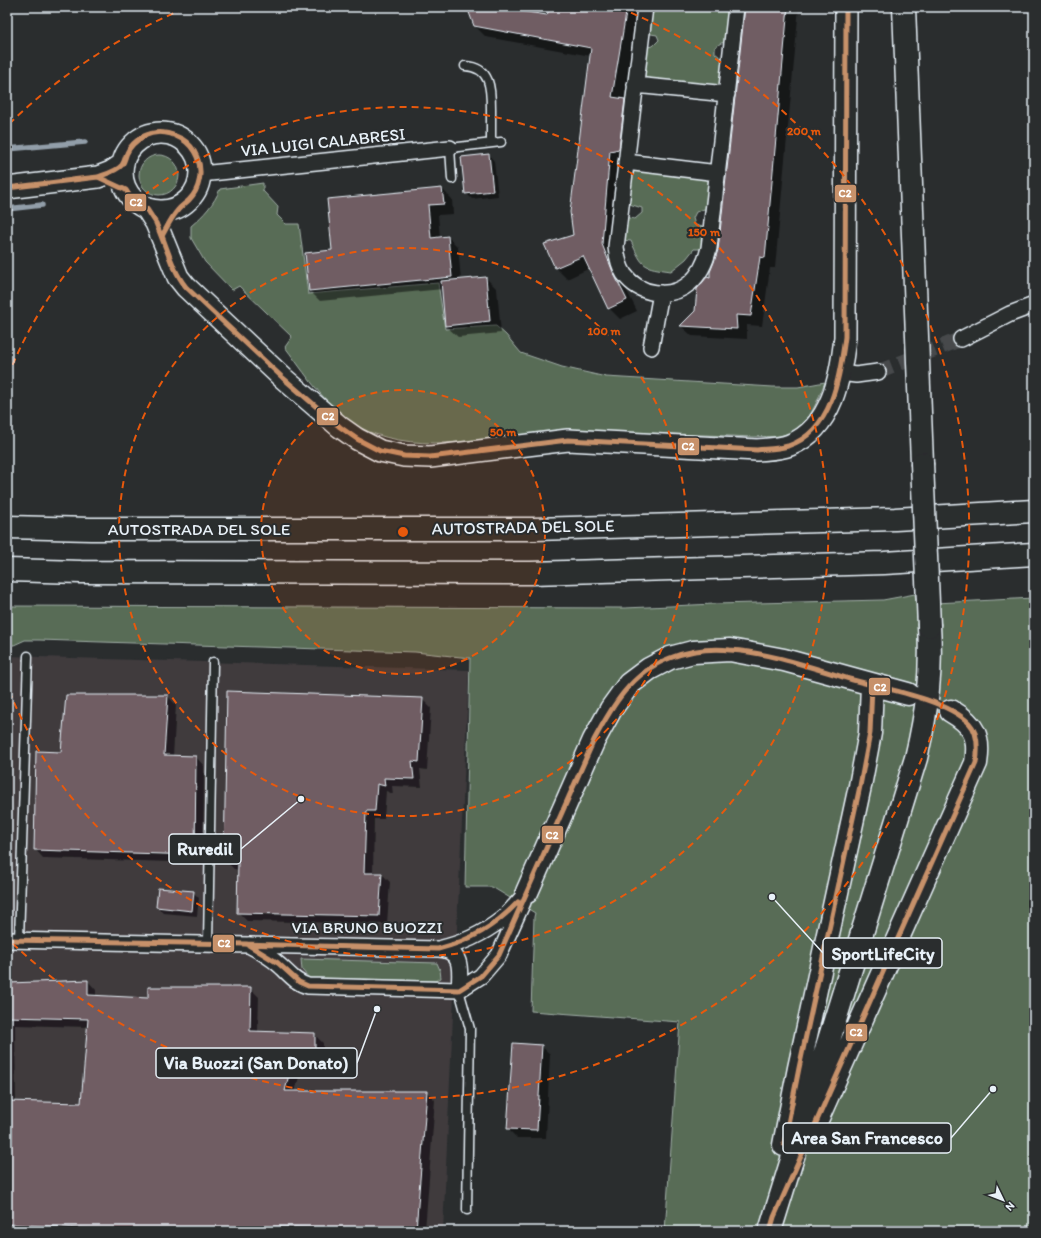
<svg xmlns="http://www.w3.org/2000/svg" width="1041" height="1238" font-family="Itim,sans-serif">
  <rect width="100%" height="100%" fill="#2a2d2e"/>
  <filter id="ink" filterUnits="userSpaceOnUse"><feTurbulence type="fractalNoise" baseFrequency=".025" numOctaves="2"/><feDisplacementMap in="SourceGraphic" scale="8" xChannelSelector="R" yChannelSelector="G"/><feConvolveMatrix kernelMatrix="1 2 1 2 8 2 1 2 1" color-interpolation-filters="sRGB"/></filter>
  <g filter="url(#ink)">
    <path fill="#3f3b3e" d="M7,656l462,14 -26,561h-436z"/>
    <path fill="#596c56" stroke="#a0aea7" d="M648,7h85l-6,35 -6,1 -6,4v6l5,4 7,1 -3,33 -86,-8 4,-35 11,-2 6,-6 -2,-5 -12,-2z
      M139 175a20 20 0 1 1 40 0a20 20 0 1 1-40 0Z
      M630,165l84,10 -5,36 -5,-2 -8,3 -3,6 2,7 12,3 -4,21h-9l-8,10 -15,12c-28,-4 -28,-3 -40,-30l-10,-1 3,-26 5,4 6,1 7,-6v-5l-16,-5z
      M263,183v8l15,16 -1,8 9,9h13l9,70 130,-11 7,46 51,-3 10,9 15,18 41,14 44,10 167,10h25l27,-5c-10,24 -17,48 -46,54 -8,1 -17,0 -25,1 -41,-2 -83,-3 -124,-4 -21,-1 -42,-3 -63,-2 -64,2 -130,24 -192,3 -41,-14 -65,-54 -90,-87l7,-10 -53,-51 -7,4 -27,-28 -14,-24v-12c13,-11 23,-22 29,-37z
      M915,594l1,10 118,-6v633h-369l15,-209 -149,-11 3,-94 1,-4 -43,-26h-27l5,-229 -55,-6 -376,-12h-14l-11,5h-7v-39l618,2 90,-4 168,-4z
      M301,959l136,4 3,7 1,8 -6,3 -126,-3 -7,-8z"/>
    <path fill="#0007" fill-rule="evenodd" d="M469,7h43l3,3 33,6 3,-9h89l-16,92 11,11 -14,52 2,121 14,28 -17,8 -11,-11 -19,-40 -23,11 -11,-11 -10,-24 28,-8 17,-180 -105,-19 -11,-11z
      M745,7h54l-24,261h-5l-8,58 -15,-1v14l-55,-3 -11,-10 15,-14 14,-33 9,-30z
      M489,155l5,6 4,35 -26,3 -6,-6z
      M442,189l10,10 1,15 -15,1 2,23 8,-1 10,10 3,33 25,-2 11,11 4,44 -43,4 -12,-11 -3,-37 -123,12 -10,-10 23,-40z
      M1034,315v8l-2,-7z
      M7,692l6,6 -5,78h-1z
      M168,696l8,9 -3,52h23l8,9 -1,97 -160,-5 -8,-9 27,-96z
      M422,699l9,9 -4,62 -7,-1 2,18 -30,-1 1,8 -7,-3 -2,28h-10l-1,55h9l8,8 -3,42 -140,-3 -9,-9 1,-42 -5,-1 -9,-9z
      M7,828l1,1 -1,38z
      M193,892l6,6 -2,18 -34,-3 -6,-6z
      M88,981l8,9v6l53,3 101,-11 9,9 -1,35 56,2 9,9v23h-21l-7,26h132l8,8 -10,131h-418v-245zM15,1025l73,2 -6,77 -66,-1z
      M541,1046l9,8 -4,84h-29l-9,-9z"/>
    <g fill="none" stroke-linecap="round" stroke-linejoin="round">
      <path stroke="#929ea9" stroke-width="5.5" d="M7,149l78,-7
        M7,209l35,-4"/>
    </g>
    <path fill="#6f5d64" stroke="#e8f1f8" d="M467,7h26l54,8 3,-8h77l-15,90 13,2 -6,50 -9,2 -8,93 11,28 14,28 -19,9 -25,-53 -28,12 -11,-24 29,-9 -3,-23 21,-164 -117,-22z
      M745,7h43l-23,251 -5,-1 -9,59 -15,-1 1,14 -57,-3 15,-15 2,-22 10,-12 3,1v-6l4,-10 4,-12z
      M489,154l4,37 -28,3 -4,-37z
      M442,188l2,16 -16,1 3,33 17,-2 4,41 -143,14 -4,-38 27,-3 -5,-51z
      M486,277l4,44 -45,5 -4,-45z
      M227,691l196,7 -4,64 -7,-1 2,18 -30,-1 1,8 -8,-2 -2,27h-9l-2,62h18l-3,43 -142,-3 1,-51 -14,-1z
      M66,695h102l-4,60 32,1 -1,99 -161,-5 2,-99 25,1z
      M158,888l36,3 -2,20 -36,-4z
      M88,980v15l60,3v-11h103l-1,44 65,2v24l-22,1 -8,33h142l-11,139 -170,-4 -1,5h-109l-129,-7v-123l74,2 7,-84 -81,-2v-32h1l1,-2z
      M513,1043l29,2 -5,85 -30,-1z"/>
    <g fill="none" stroke-linecap="round" stroke-linejoin="round">
      <path stroke="#464a4c" stroke-width="15" stroke-dasharray="15 8" stroke-linecap="butt" d="M878,372l83,-33"/>
      <defs>
        <path id="lane" d="M465,66c27,1 26,25 26,45 0,11 0,21 0,32
          M452,179l-2,-31 51,-6
          M19,940l9,-284
          M208,943l5,-281
          M459,990l11,39 -3,181"/>
        <path id="street" d="M645,7l-29,240c1,10 3,19 8,27 15,21 46,26 66,9 10,-9 16,-22 19,-35l27,-241
          M635,85l92,9
          M626,162l92,11
          M201,174l249,-26
          M961,339l49,-25 24,-9
          M651,347l10,-54
          M840,373l16,2 22,-3
          M7,940l431,9c23,-5 45,-15 64,-30 9,-8 17,-18 25,-27
          M249,945c10,6 20,11 29,19 10,8 17,19 30,22l151,4 22,-14 18,-21 24,-53
          M438,949c26,1 22,23 21,41"/>
        <path id="secondary" d="M122 172a39 39 0 1 1 78 0a39 39 0 1 1-78 0Z
          M7,188l91,-11 13,-5 12,-8
          M147,209l9,14 22,54 8,10 97,91 57,49 17,12 23,12 24,5 26,1 138,-17 189,10c11,-1 23,-1 33,-5 42,-17 51,-69 55,-108l1,-330"/>
        <path id="highway" d="M904,7l18,456
          M7,527l84,2h443l361,-10 139,-8
          M7,570l74,2 450,1 353,-10 150,-9
          M527,892l67,-152 17,-31 18,-25 20,-15 21,-11 23,-6 37,-2 54,10 124,34
          M816,1122l160,-359c4,-26 -1,-38 -25,-52
          M784,1145l15,-77 61,-282 10,-53 2,-48
          M770,1231l146,-473c11,-46 16,-85 13,-132"/>
      </defs>
      <use href="#lane" stroke="#e8f1f8" stroke-width="11"/>
      <use href="#street" stroke="#e8f1f8" stroke-width="18"/>
      <use href="#secondary" stroke="#e8f1f8" stroke-width="24"/>
      <use href="#highway" stroke="#e8f1f8" stroke-width="25"/>
      <use href="#lane" stroke="#2a2d2e" stroke-width="8"/>
      <use href="#street" stroke="#2a2d2e" stroke-width="15"/>
      <use href="#secondary" stroke="#2a2d2e" stroke-width="21"/>
      <use href="#highway" stroke="#2a2d2e" stroke-width="22"/>
      <defs>
        <path id="highway-bridge" d="M922,463l7,163"/>
      </defs>
      <use href="#highway-bridge" stroke="#e8f1f8" stroke-width="25" stroke-linecap="butt"/>
      <use href="#highway-bridge" stroke="#2a2d2e" stroke-width="22"/>
      <defs>
        <path id="bus-1" d="M71,180l27,-3 28,13 5,8 8,7 8,4 9,14 16,41
          M7,188l91,-11c8,-3 19,-6 24,-12 3,-4 3,-8 5,-12 3,-7 10,-13 17,-17 12,-6 26,-4 38,3 7,4 12,11 15,18 6,14 3,32 -8,43 -4,4 -8,6 -11,10 -7,8 -11,17 -16,26 7,18 12,36 24,51l97,91 57,49 17,12 23,12 24,5 26,1 138,-17 189,10c10,-1 21,-1 31,-4 44,-15 52,-69 57,-109l1,-330
          M7,940l240,4 31,19 21,19 9,4 151,4 22,-14 18,-21 95,-215c18,-34 38,-68 76,-82 19,-7 40,-10 60,-8 42,3 83,18 123,30 33,9 92,19 116,43 10,10 9,27 7,40l-202,454 -4,14
          M241,944l197,5c34,-9 56,-22 80,-47
          M784,1144l15,-76 61,-282 10,-53 2,-48"/>
      </defs>
      <use href="#bus-1" stroke="#2a2d2e" stroke-width="8"/>
      <use href="#bus-1" stroke="#c7916a" stroke-width="5"/>
    </g>
  </g>
  <circle cx="403" cy="532" r="142" fill="#e8590c" fill-opacity=".12"/>
  <g fill="none" stroke="#e8590c" stroke-width="2" stroke-dasharray="7 5">
    <circle cx="403" cy="532" r="142"/>
    <circle cx="403" cy="532" r="284"/>
    <path d="M8 376A425 425 0 1 1 8 688"/>
    <path d="M9 124A567 567 0 0 1 186 8M620 8A567 567 0 1 1 9 940"/>
  </g>
  <g text-anchor="middle" dominant-baseline="central" stroke-width="4" stroke-linejoin="round" paint-order="stroke">
    <g font-size="17" fill="#e8f1f8" stroke="#2a2d2e">
      <text transform="translate(323 142) rotate(-6)">VIA LUIGI CALABRESI</text>
      <text transform="translate(523 527) rotate(-1)">AUTOSTRADA DEL SOLE</text>
      <text x="199" y="529">AUTOSTRADA DEL SOLE</text>
      <text x="367" y="927">VIA BRUNO BUOZZI</text>
    </g>
  </g>
  <circle cx="403" cy="532" r="6" fill="#e8590c" stroke="#2a2d2e" stroke-width="2"/>
  <g font-size="12" text-anchor="middle" font-weight="bold" fill="#e8590c" stroke="#2a2d2e" stroke-width="4" stroke-linejoin="round" paint-order="stroke">
    <text x="804" y="135">200 m</text>
    <text x="704" y="236">150 m</text>
    <text x="604" y="335">100 m</text>
    <text x="503" y="436">50 m</text>
  </g>
  <path fill="none" stroke="#e8f1f8" stroke-width="1.5" d="M301 799L241 849M772 897L823 953M377 1009L357 1063M993 1089L951 1138"/>
  <g fill="#e8f1f8" stroke="#2a2d2e" stroke-width="1.5">
    <circle cx="301" cy="799" r="4"/>
    <circle cx="772" cy="897" r="4"/>
    <circle cx="377" cy="1009" r="4"/>
    <circle cx="993" cy="1089" r="4"/>
  </g>
  <g fill="#2a2d2e" stroke="#e8f1f8" stroke-width="1.5">
    <rect x="169" y="834" width="72" height="30" rx="4"/>
    <rect x="823" y="938" width="119" height="30" rx="4"/>
    <rect x="156" y="1048" width="201" height="30" rx="4"/>
    <rect x="783" y="1123" width="168" height="30" rx="4"/>
  </g>
  <g font-size="18" text-anchor="middle" font-weight="bold" fill="#e8f1f8">
    <text x="205" y="855">Ruredil</text>
    <text x="883" y="960">SportLifeCity</text>
    <text x="256" y="1069">Via Buozzi (San Donato)</text>
    <text x="867" y="1144">Area San Francesco</text>
  </g>
  <g stroke="#2a2d2e" stroke-width="1.5">
    <rect x="834" y="184" width="23" height="19" rx="4" fill="#c7916a"/>
    <rect x="124" y="193" width="23" height="19" rx="4" fill="#c7916a"/>
    <rect x="316" y="407" width="23" height="19" rx="4" fill="#c7916a"/>
    <rect x="677" y="437" width="23" height="19" rx="4" fill="#c7916a"/>
    <rect x="868" y="677" width="23" height="19" rx="4" fill="#c7916a"/>
    <rect x="541" y="825" width="23" height="19" rx="4" fill="#c7916a"/>
    <rect x="212" y="934" width="23" height="19" rx="4" fill="#c7916a"/>
    <rect x="845" y="1023" width="23" height="19" rx="4" fill="#c7916a"/>
  </g>
  <g font-size="11" text-anchor="middle" font-weight="bold" fill="#fff">
    <text x="845" y="197">C2</text>
    <text x="136" y="206">C2</text>
    <text x="328" y="420">C2</text>
    <text x="688" y="450">C2</text>
    <text x="880" y="691">C2</text>
    <text x="552" y="839">C2</text>
    <text x="224" y="947">C2</text>
    <text x="856" y="1036">C2</text>
  </g>
  <rect width="1041" height="1238" fill="none" stroke="#2a2d2e" stroke-width="24"/>
  <rect x="12" y="12" width="1017" height="1214" fill="none" stroke="#e8f1f8" stroke-width="1.5" filter="url(#ink)"/>
  <g transform="translate(1003 1200) rotate(133)" stroke="#2a2d2e" stroke-width="3" paint-order="stroke">
  <path d="M0-3L7 15L0 10L-7 15Z" fill="#e8f1f8"/>
  <text y="-6" font-size="11" font-weight="bold" text-anchor="middle" fill="#e8f1f8">N</text>
  </g>
</svg>
